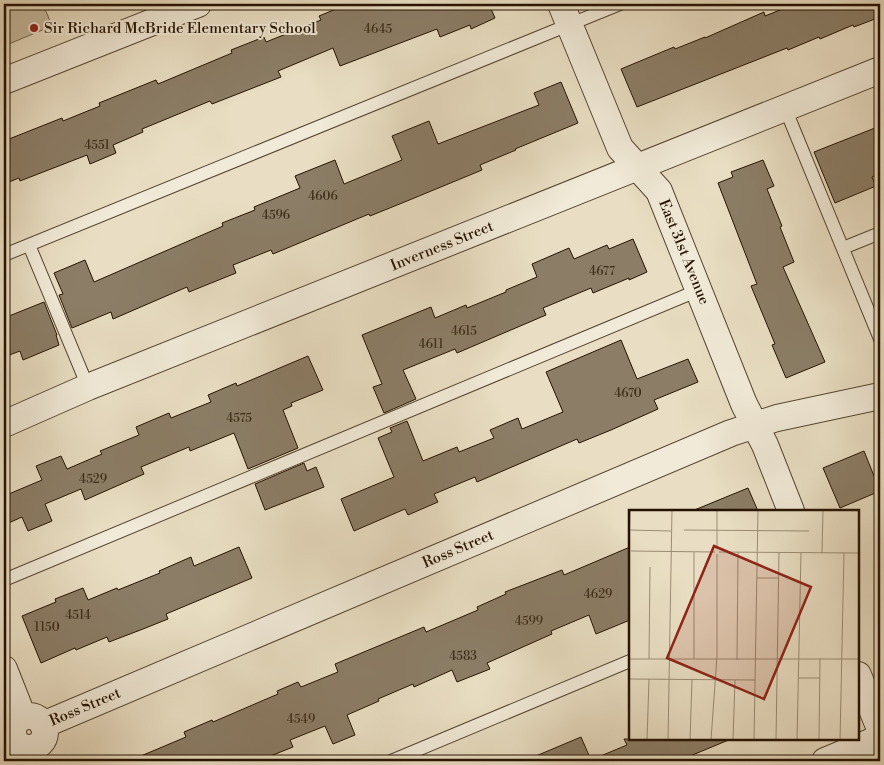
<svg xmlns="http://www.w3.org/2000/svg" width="884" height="765" font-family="'Libre Bodoni',serif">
  <rect width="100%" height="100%" fill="#e9dec3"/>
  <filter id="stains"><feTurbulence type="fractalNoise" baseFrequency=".004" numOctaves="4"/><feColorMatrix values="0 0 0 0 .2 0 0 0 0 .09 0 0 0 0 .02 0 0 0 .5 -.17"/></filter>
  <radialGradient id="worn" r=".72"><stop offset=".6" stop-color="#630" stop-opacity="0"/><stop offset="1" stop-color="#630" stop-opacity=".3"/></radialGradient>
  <path fill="#c8bba2" stroke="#766752" d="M4,4h39l9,22 -48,20z"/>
  <path fill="#8b7d66" stroke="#251301" d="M348,4h141l6,14 -24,11 -1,-4 -30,12 -3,-8 -97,37 -7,-18 -55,23 3,6 -69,27 -2,-3 -68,28 1,3 -30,13 3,8 -26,11 -3,-9 -67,26 -1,-3 -15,6v-43l58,-23 1,3 37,-15 -1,-3 57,-23 2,4 74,-31 -1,-3 33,-13 2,5 55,-22 -2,-4z
    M795,4h85v13l-26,10 -1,-2 -33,14 -1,-2 -31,13 -1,-2 -150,59 -16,-38 53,-22 1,2 30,-12v1l59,-26 1,4z
    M561,82l17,41 -63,26 1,1 -36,15 2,5 -75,31 -37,15 -1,-2 -96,40 -2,-4 -38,15 3,8 -47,19 -2,-5 -74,32 -2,-7 -39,16 -13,-33 4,-1 -9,-21 31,-13 9,22 129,-56 -1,-3 33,-13 -1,-3 46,-19 -5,-12 40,-16 9,24 58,-24 -10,-24 37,-15 9,23 101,-39 -5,-12z
    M880,126v47l-8,4 4,9 -41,17 -21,-51z
    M763,160l11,26 -7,3 15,37 -2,1 14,35 -11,5 42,95 -39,16 -14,-33 3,-1 -24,-58 6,-2 -39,-101 15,-6 -2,-5z
    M633,239l14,33 -18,8v-2l-36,15 -2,-5 -48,20 3,7 -89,38 -2,-4 -52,21 13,29 -32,14 -11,-26 9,-3 -20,-49 69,-28 4,11 31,-13 1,3 39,-16v-2l31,-13 -5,-13 37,-16 5,11 33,-14 2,4z
    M44,302l13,33h-1l3,10 -36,15 -3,-9 -16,6v-39z
    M621,340l16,39 51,-20 10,23 -44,18 4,9 -47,21 -32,13 -2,-4 -100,43 -2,-5 -41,17 4,8 -30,13 -3,-6 -51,22 -13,-32 53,-22 -16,-39 14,-6 -2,-4 17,-7 16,40 34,-14 2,5 35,-14 -4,-8 28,-12 4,11 41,-17 -17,-40z
    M308,356l15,34 -32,13 1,3 -9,4 15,38 -50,21 -14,-36 -44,18 -1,-4 -48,20 3,7 -59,26 -4,-11 -36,15 7,17 -24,10 -6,-14 -18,8v-29l38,-16 -6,-14 25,-10 6,13 35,-15 -2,-3 39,-16 -3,-8 33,-14 2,5 40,-16 -3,-7 28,-12 1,3z
    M864,451l16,40 -40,17 -17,-40z
    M304,463l3,8 9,-4 8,20 -59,23 -10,-26z
    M748,488l10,23h-66z
    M239,547l13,31 -86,36 2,5 -25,10 -34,13 -2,-5 -31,13 -1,-2 -34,15 -19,-47 34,-14 -1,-3 28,-11 5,12 29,-12 1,2 42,-17 -1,-2 32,-14 3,9z
    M630,547v73l-34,14 -7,-19 -38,16 1,3 -65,29 3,6 -33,13 -5,-12 -38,17 -1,-3 -35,15 1,2 -32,14 8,20 -22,9 -8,-18 -35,14 3,7 -35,14h-129l57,-24 -2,-5 28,-12 1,2 65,-28 -1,-3 21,-9 3,5 37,-15 -3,-8 89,-37 2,5 52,-22 -1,-3 29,-13 -1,-2 57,-22 2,5z
    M581,737l10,23 36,-15 -3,-6h107l-53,22h-154z"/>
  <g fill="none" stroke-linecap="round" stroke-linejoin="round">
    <defs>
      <path id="service" d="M785,108l95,231
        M29,245l59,142
        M843,248l37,-15
        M4,255l616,-251
        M4,580l695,-290
        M391,761l239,-100"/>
      <path id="minor" d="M561,4l59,144 39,43 85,213 21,41 26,66
        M4,81l194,-77
        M4,424l84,-37 792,-317
        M4,669l19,48
        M858,675l22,54
        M13 732a16 16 0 1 1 32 0a16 16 0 1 1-32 0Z
        M43,725l688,-292 46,-15 103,-22
        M825,761l55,-23"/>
    </defs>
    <use href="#service" stroke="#564632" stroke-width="14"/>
    <use href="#minor" stroke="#564632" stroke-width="28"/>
    <use href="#service" stroke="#f1ead8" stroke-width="12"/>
    <use href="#minor" stroke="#f1ead8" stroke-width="26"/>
  </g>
  <circle fill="#8f2418" stroke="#f1ead8" stroke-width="2" cx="34" cy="28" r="5"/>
  <g text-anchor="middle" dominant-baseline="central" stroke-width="4" stroke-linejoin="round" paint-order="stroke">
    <g font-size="12" fill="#3e2e1a">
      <text x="378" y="29">4645</text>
      <text x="97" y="145">4551</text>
      <text x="323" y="196">4606</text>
      <text x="276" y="215">4596</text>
      <text x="602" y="271">4677</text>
      <text x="464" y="331">4615</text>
      <text x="431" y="344">4611</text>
      <text x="628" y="393">4670</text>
      <text x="239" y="418">4575</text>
      <text x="93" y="479">4529</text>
      <text x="598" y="594">4629</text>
      <text x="78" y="615">4514</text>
      <text x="529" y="621">4599</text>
      <text x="47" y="627">1150</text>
      <text x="463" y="656">4583</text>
      <text x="301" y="719">4549</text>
    </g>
    <g font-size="15" fill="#251301" stroke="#f1ead8" text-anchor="start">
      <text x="44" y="28">Sir Richard McBride Elementary School</text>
    </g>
    <g font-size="15" fill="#251301" stroke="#f1ead8">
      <text transform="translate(442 246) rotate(-22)">Inverness Street</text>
      <text transform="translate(684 252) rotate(68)">East 31st Avenue</text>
      <text transform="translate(458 549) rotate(-23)">Ross Street</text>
      <text transform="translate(85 707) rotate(-23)">Ross Street</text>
    </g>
  </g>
  <g transform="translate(629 510)">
    <rect width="230" height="230" fill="#e9dec3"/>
    <path fill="none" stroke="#9b8d75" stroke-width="1" d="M196,0h34M0,20l42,1M55,20l125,1M0,39l1,-39M88,39v-39M2,41l84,1M90,42l140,1M193,43l1,-43M128,68h21M0,149h230M20,149l1,-92M65,149v-107M108,150l1,-108M170,168h21M0,169l126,1M18,230l2,-61M39,230l4,-230M61,230l2,-60M82,230l6,-84v-102M104,230l2,-60M125,230l4,-230M147,230l3,-188M168,230l4,-187M190,230l1,-82M211,230l4,-187"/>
    <path fill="#8f2418" fill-opacity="0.15" stroke="#8f2418" stroke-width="2.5" d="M85,36l97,41 -47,112 -97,-41z"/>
    <rect width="230" height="230" fill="none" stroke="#251301" stroke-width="2.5"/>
  </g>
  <rect width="884" height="765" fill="none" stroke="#e9dec3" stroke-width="20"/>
  <rect x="5" y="5" width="874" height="755" fill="none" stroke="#251301" stroke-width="2.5"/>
  <rect x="10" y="10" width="864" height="745" fill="none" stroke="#251301"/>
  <rect width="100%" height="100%" filter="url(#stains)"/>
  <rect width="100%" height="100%" fill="url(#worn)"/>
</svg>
